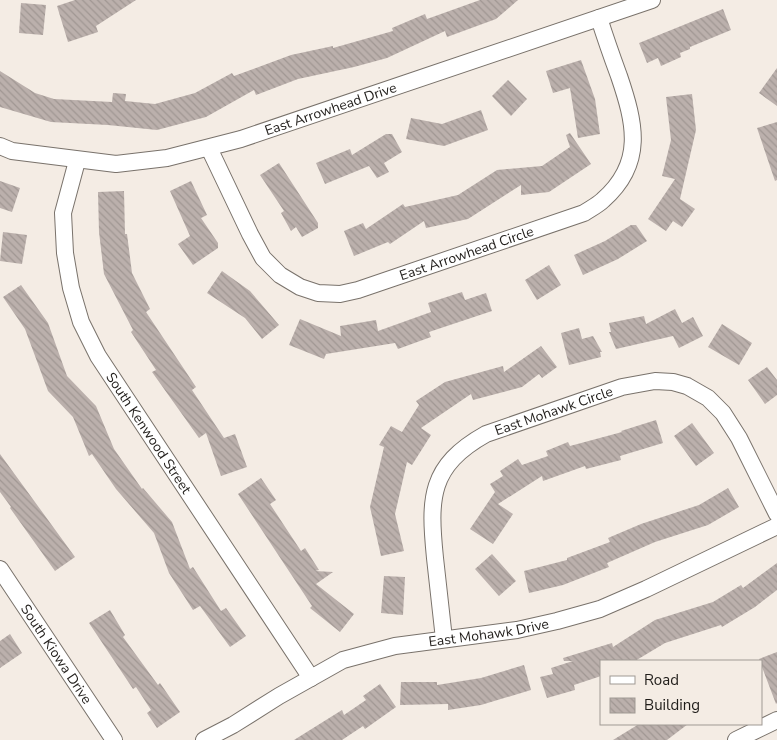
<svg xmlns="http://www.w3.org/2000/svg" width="777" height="740" font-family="'Nunito Sans',sans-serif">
  <defs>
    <pattern id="building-back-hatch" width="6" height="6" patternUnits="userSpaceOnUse" patternTransform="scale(1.25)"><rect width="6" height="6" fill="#bbb0ac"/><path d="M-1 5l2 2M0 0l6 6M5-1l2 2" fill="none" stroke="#a09793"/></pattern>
  </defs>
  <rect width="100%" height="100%" fill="#f4ece4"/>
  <path fill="url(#building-back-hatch)" d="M75,0h61l-40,26 2,6 -30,10 -11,-36z
    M480,0h38l-22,19 -49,18 -2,-6 -58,27 -33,9 -56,12 -42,16 -2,-5 -48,27 -49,13 -49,-5 -57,-3 -51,-15v-36l35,22 19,6 58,3 1,-9 13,1 -1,7 30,3 40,-11 37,-20 2,3 57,-21 42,-9v2l60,-17 -1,-3 33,-14 2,5z
    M21,3l25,2 -3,30 -24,-2z
    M723,9l8,21 -41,17v2l-10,4 1,4 -20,9 -3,-8 -11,5 -8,-20z
    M581,60l14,39 5,35 -22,4 -8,-50 -17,5 -7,-22z
    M777,68v38l-18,-13z
    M508,80l19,19 -16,17 -19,-20z
    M692,94l4,36 -16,69 15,10 -13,18 -9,-6 -7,10 -18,-12 27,-40 -13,-3 9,-36 -5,-43z
    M481,110l7,20 -44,16 -38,-7 5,-21 31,6z
    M777,122v58l-2,1 -18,-53z
    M570,133l21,31 -42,28 -28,3v-10l-53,34 -42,9 -2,-7 -34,23 -2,-2 -34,14 -10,-25 19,-8 3,6 37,-25 2,3 53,-12 39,-25 45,-4 28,-19 -4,-12z
    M386,134h6l10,18 -18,11 5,9 -12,6 -8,-12 -44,18 -9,-21 34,-14 2,6z
    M279,163l39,60v5l-16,9 -6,-10 -5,4 -10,-18 3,-2 -24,-36z
    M0,181l20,7 -8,24 -12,-4z
    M191,181l16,34 -6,3 17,25v5l-25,17 -15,-21 12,-8 -20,-45z
    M124,191l1,43h2l5,39 18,36 -4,3 50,75 -4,3 32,48 11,-4 12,33 -26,9 -15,-43 -7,5 -47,-66 4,-2 -25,-38 2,-2 -29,-56 -5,-42 -1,-40z
    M631,225h5l11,16 -29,18 -35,16 -9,-20 31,-14z
    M3,232l24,3 -5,29 -22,-3z
    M549,265l12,20 -24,15 -12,-20z
    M222,271l28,20 29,34 -17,14 -17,-21 -38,-25z
    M21,285l27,38 19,53 29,30 18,43 28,40 1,-1 29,34 18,47 3,-2 28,44 5,-3 20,28 -16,11 -30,-41 -7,4 -24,-37 -15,-40 -38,-44 -24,-35 -3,2 -16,-39 -25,-26 -23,-62 -22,-32z
    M462,292l3,8 21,-7 6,18 -63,21 2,5 -33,12 -3,-6 -69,11 -2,5 -35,-14 11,-26 41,17 -1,-10 36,-6 2,11 53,-19 -3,-9z
    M675,309l7,14 11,-6 10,19 -24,12 -6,-12 -57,13 -7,-17h2l-2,-9 35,-7 2,8z
    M722,324l30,19 -13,22 -31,-18z
    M579,328l3,11 11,-3 9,16h-2l1,5 -32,8 -8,-32z
    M541,346l16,21 -15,11 -3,-4 -17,13 -49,13 -2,-6 -50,34 10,7 -19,30 -5,-3 -12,52 9,37 -23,5 -11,-49 14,-60 -5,-2 12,-19 11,6 17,-27 -3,-4 29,-19 58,-16 1,6z
    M767,367l10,13v15l-12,9 -17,-24z
    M656,420l7,23 -43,13 1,4 -35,9 -1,-3 -42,15 -1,-5 -44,28 15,10 -20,30 -23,-15 25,-37 -5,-8 13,-8 -3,-5 18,-12 4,6 26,-9 -2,-5 22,-9 2,4 52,-14 -1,-1z
    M692,423l22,30 -18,13 -22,-30z
    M0,454l75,103 -20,14 -45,-63 1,-1 -11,-15z
    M261,478l15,22 -6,4 31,47 4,-3 14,22 -4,1 18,1 -17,12 38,30 -14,18 -30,-24 2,-2 -74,-112z
    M728,488l11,19 -31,18 -53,17 -48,21 2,4 -46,18 -34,8 -5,-22 43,-11v-2l43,-16 -2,-4 33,-14 58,-19z
    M492,554l24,27 -17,15 -24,-27z
    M777,563v27l-22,17 -33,20 -1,-2 -56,18 -30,18h-34v15l-27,9 1,5 -28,8 -7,-21 13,-3 -2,-6 22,-7h-9l-1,-3 49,-15 1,4 42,-27 58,-18 28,-17 2,3z
    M384,576l21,1 -2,38 -22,-2z
    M110,610l15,25 -2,2 35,48 2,-2 20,29 -23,16 -10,-15 4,-3 -15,-23 -3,2 -44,-66z
    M10,634l12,19 -22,15v-27z
    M777,652v51l-1,1 -17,-45z
    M524,665l7,25 -50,15 -33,5v-6l-48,1 1,-23h36v3l44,-7z
    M380,684l16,23 -31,22 -2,-3 -21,14h-48l48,-30 2,5 22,-15 -3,-4z
    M639,724h49l-21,16h-54z"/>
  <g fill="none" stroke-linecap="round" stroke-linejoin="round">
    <defs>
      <g id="street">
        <path id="s1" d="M0,146l12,5 104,13 51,-6 74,-19 411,-139"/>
        <path id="s2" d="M209,148l41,86 13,24 17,17 20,12 18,6 22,1 18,-4 226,-77c6,-4 14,-8 19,-13 42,-37 32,-77 16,-124 -7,-19 -14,-39 -20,-58"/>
        <path id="s3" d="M77,161l-14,52 2,40 6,35 10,34 17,34 213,322"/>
        <path id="s4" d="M0,569l114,171"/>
        <path id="s5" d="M444,639c-3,-27 -6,-54 -9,-81 -6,-60 -6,-92 51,-124l136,-47 33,-6 18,1 14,4 21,12 15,15 16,25 38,76"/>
        <path id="s6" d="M204,740l29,-15 46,-29 64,-36 52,-14 122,-16 40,-9 43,-12 46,-20 131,-63"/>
        <path d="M736,740l41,-20"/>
      </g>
    </defs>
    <use href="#street" stroke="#79726b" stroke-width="18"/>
    <use href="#street" stroke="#fff" stroke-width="16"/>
  </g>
  <g text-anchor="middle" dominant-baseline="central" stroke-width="4" stroke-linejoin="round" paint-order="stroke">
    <g font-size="14" fill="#201d1a" stroke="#f4ece4">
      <text stroke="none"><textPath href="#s1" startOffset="340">East Arrowhead Drive</textPath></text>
      <text stroke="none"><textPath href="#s2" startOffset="344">East Arrowhead Circle</textPath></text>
      <text stroke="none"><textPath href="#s5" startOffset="299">East Mohawk Circle</textPath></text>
      <text stroke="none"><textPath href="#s3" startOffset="295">South Kenwood Street</textPath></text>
      <text stroke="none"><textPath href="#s6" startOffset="309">East Mohawk Drive</textPath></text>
      <text stroke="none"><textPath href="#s4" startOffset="102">South Kiowa Drive</textPath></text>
    </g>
  </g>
  <rect x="600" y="660" width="162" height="65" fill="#f4ece4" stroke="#9f9993"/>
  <rect x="610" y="676" width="25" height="8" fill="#ffffff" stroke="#9f9993"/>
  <text x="644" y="685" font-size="15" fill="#201d1a">Road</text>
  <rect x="610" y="698" width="25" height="15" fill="url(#building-back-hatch)" stroke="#9f9993"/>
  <text x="644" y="710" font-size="15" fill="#201d1a">Building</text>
</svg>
